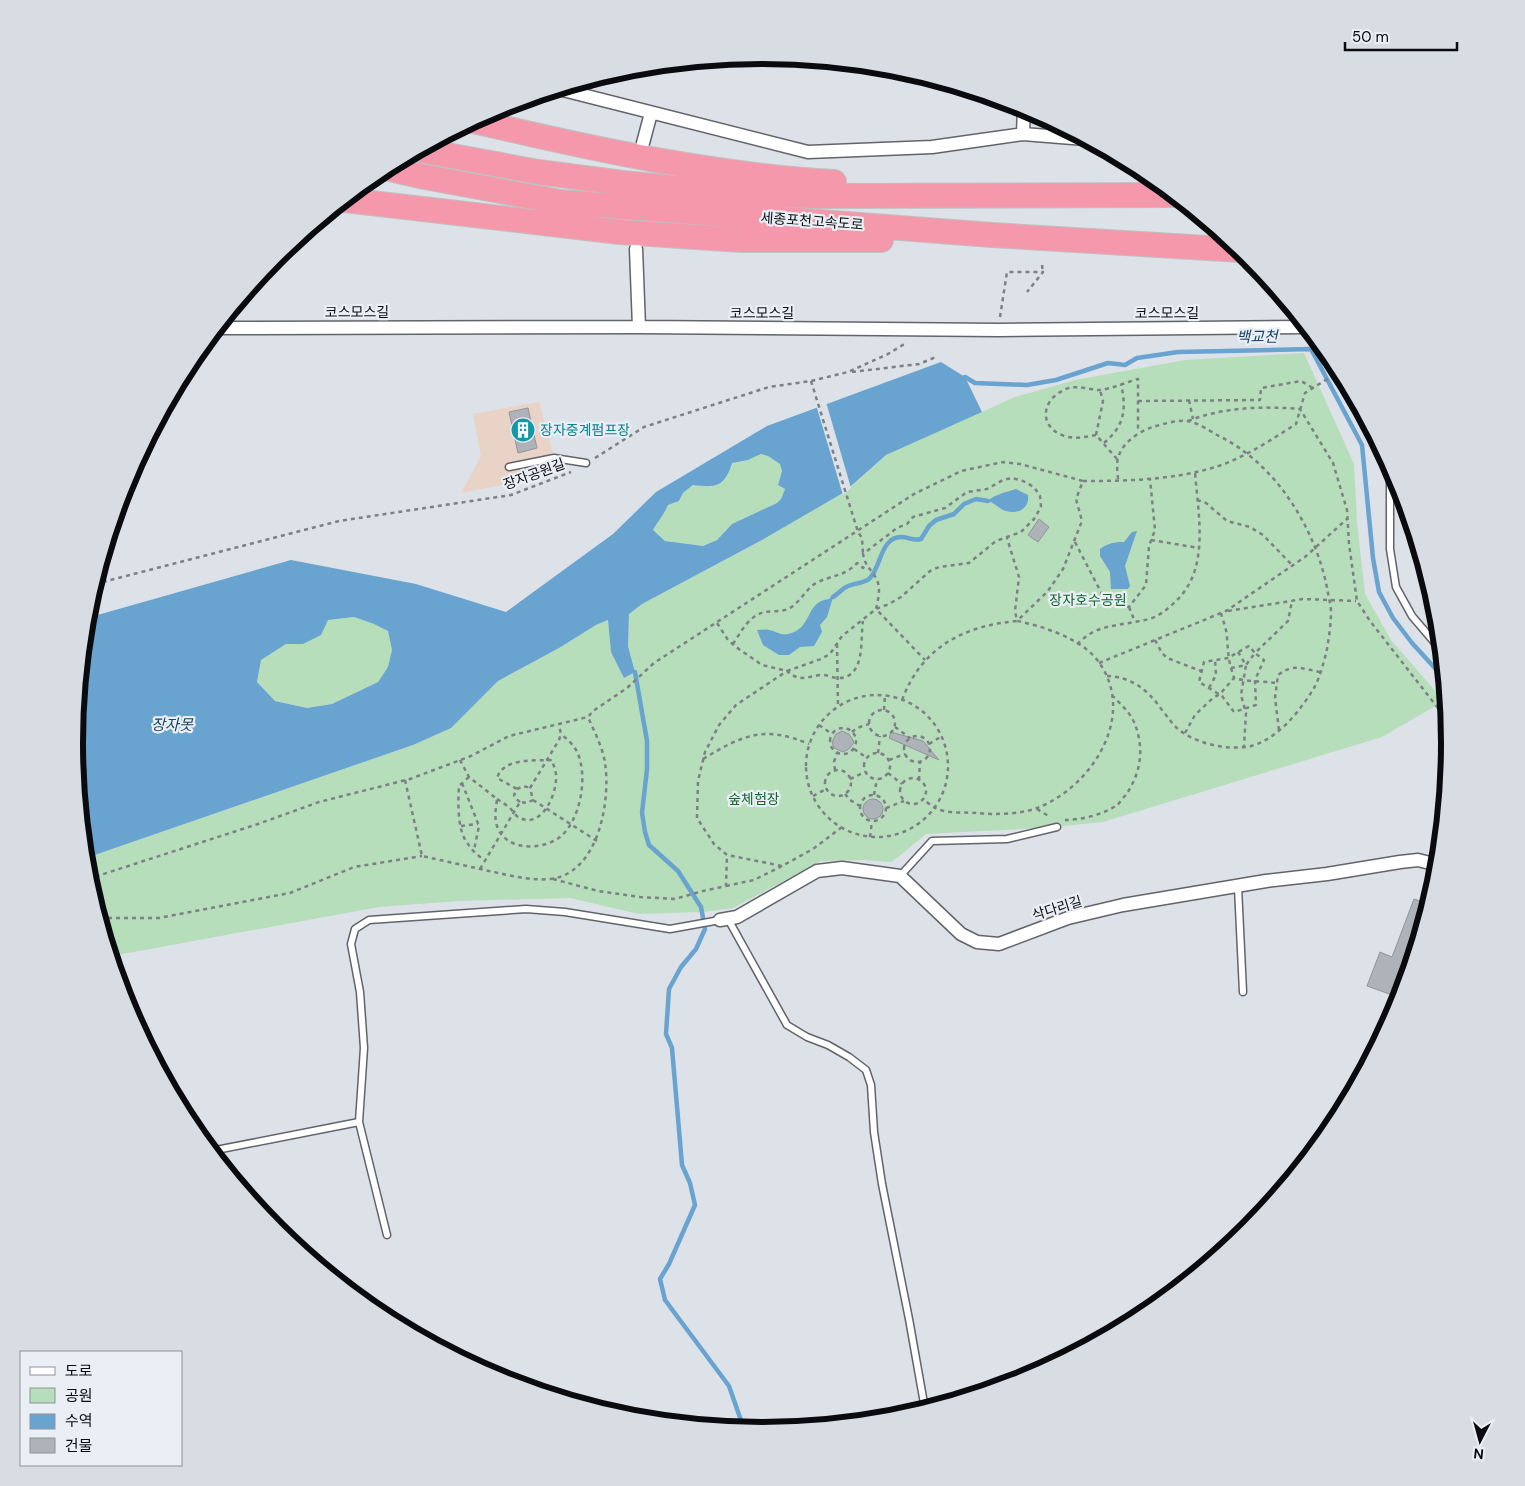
<svg xmlns="http://www.w3.org/2000/svg" width="1525" height="1486" font-family="'DM Sans','Noto Sans KR',sans-serif">
  <rect width="100%" height="100%" fill="#dde1e8"/>
  <path fill="#e9d2c6" d="M539,402l18,67 -45,14 -51,10 20,-37 -8,-42z"/>
  <path fill="#b7debb" d="M1304,353l50,111 3,58 8,72 26,46 53,61 -62,36 -279,85 -61,6 -116,6 -34,28 -29,-2 -42,1 -88,47 -31,4 -63,2 -69,-16 -111,3 -80,6 -267,49 -24,-79 -2,-19 327,-113 37,-17 48,-47 61,-33 37,-23 13,-5 2,32 14,26 10,-7 -7,-25 1,-32 13,-10 120,-64 81,-47 43,-38 129,-58 60,-17 110,-20z
    M761,454l7,2 12,8 2,7 -4,14 7,4 -4,10 -4,4 -45,21 -15,16 -14,6 -38,-5 -12,-11c5,-9 11,-15 15,-25l11,-4 4,-8 11,-8 17,2 20,-24 17,-3z
    M354,617l20,7 14,7 4,19 -4,17 -10,15 -46,22 -25,4 -32,-7 -18,-19 4,-22 25,-16h17l25,-24z"/>
  <path fill="#69a3d0" fill-rule="evenodd" d="M941,362l24,15 17,35 -96,43 -43,38 -81,47 -120,64 -13,10 -1,32 7,26 -11,6 -13,-26 -3,-32 -12,5 -37,23 -61,33 -47,47 -38,17 -327,113 -11,-115 12,-125 204,-58 125,24 90,28 107,-78 43,-42 111,-66zM761,454l7,2 12,8 2,7 -4,14 7,4 -4,10 -4,4 -45,21 -15,16 -14,6 -38,-5 -12,-11c5,-9 11,-15 15,-25l11,-4 4,-8 10,-8c22,3 32,2 39,-22l16,-3zM354,617l20,7 14,7 4,19 -4,17 -10,15 -46,22 -25,4 -32,-7 -18,-19 4,-22 25,-16h17l18,-9 7,-15z
    M1016,489l12,6c2,13 -10,20 -22,16 -7,-2 -11,-8 -18,-10 7,-7 19,-9 28,-12z
    M1137,531l-12,35 5,20 -2,3h-17l-1,-17 -10,-16v-7c8,-6 14,-7 24,-7l8,-10z
    M834,594l-7,23 -7,8 2,7 -8,14 -14,1 -11,8h-10l-16,-10 -6,-15c4,0 8,-1 12,0 7,1 12,6 19,4 26,-6 16,-32 41,-35z"/>
  <path fill="#dde1e8" d="M826,402l25,86 -8,7 -27,-90z"/>
  <g fill="none" stroke-linecap="round" stroke-linejoin="round">
    <path stroke="#69a3d0" stroke-width="4.5" d="M965,377l10,6 52,2 29,-5 52,-17 17,2 12,-7 41,-6 133,-3 51,96 11,113 6,34 14,26 19,25 32,35
      M833,597c5,-3 9,-8 13,-10 7,-4 16,-3 23,-8 12,-10 11,-42 32,-42 8,0 11,4 20,2l8,-13 7,-6 18,-6 10,-10 12,-5 12,2
      M635,672l12,69v28l-5,44 3,19 4,13 29,26 23,36 4,22 -9,20 -15,18 -12,22 -3,45 6,14 10,117 8,18 5,22 -26,59 -9,15 5,21 64,86 15,43"/>
  </g>
  <path fill="#aeb2b9" stroke="#90949b" d="M528,408l9,40 -19,5 -9,-41z
    M1039,519l10,8 -11,15 -10,-7z
    M842,731l7,3 5,8 -5,7 -6,3 -9,-4 -2,-6 4,-8z
    M891,732l32,9 16,19 -50,-22z
    M863 809a10 10 0 1 1 20 0a10 10 0 1 1-20 0Z
    M1414,899l15,5 -27,90 -7,2 -28,-10 13,-34 12,5z"/>
  <g fill="none" stroke-linecap="round" stroke-linejoin="round">
    <defs>
      <path id="service" d="M1390,465v84l6,38 16,29 29,34
        M509,467l45,-9 32,5
        M900,876l32,-35 75,-2 50,-12
        M1238,887l5,105
        M728,919l59,106 20,12 21,8 21,12 17,13 5,15 3,47 8,52 27,135 16,90
        M359,1122l28,113
        M211,1151l148,-29 5,-74 -4,-56 -9,-48 4,-15 14,-9 157,-11 39,3 105,17 50,-9"/>
      <path id="minor" d="M559,89l249,63 124,-5 91,-13 62,5
        M1023,134l1,-27
        M643,143l8,-30
        M636,249l3,78
        M218,328l421,-1 360,3 308,-3
        M720,920l17,-3 80,-46 25,-3 58,8 61,58 16,8 22,2 69,-26 55,-13 143,-24 61,-7 73,-12 18,-2 20,5"/>
      <path id="motorway" d="M474,121c118,28 238,54 360,61
        M420,150l118,22 85,11 103,10 86,3 362,-1
        M386,168l39,9 135,25 432,33 249,15
        M345,200l275,32 122,8h139"/>
    </defs>
    <use href="#service" stroke="#61646a" stroke-width="9"/>
    <use href="#minor" stroke="#61646a" stroke-width="15"/>
    <use href="#motorway" stroke="#bfc0c0" stroke-width="26"/>
    <path stroke="#7d8085" stroke-width="2.5" stroke-dasharray="4 4" stroke-linecap="butt" d="M1042,265l1,7
      M1000,317l7,-45h36l-16,20
      M852,372l67,-8 17,-7
      M811,381l47,151 4,6 1,16
      M1189,400l4,19
      M1138,401l122,-1 1,-12 40,-7 12,7
      M1188,421c36,-14 74,-15 112,-12l33,54 14,47 2,34 8,57 13,20 78,100
      M1096,435l7,-34 -3,-11
      M1104,443c20,-17 23,-33 17,-59
      M595,458l49,-31 125,-40 42,-6 37,-9 40,-18 18,-11
      M1117,459l-21,-24c-11,2 -23,5 -34,0 -23,-9 -20,-34 0,-44 13,-8 25,-1 38,-1 11,-1 27,-8 38,-11v53
      M1083,481c43,0 88,-1 129,-13 29,-8 59,-28 84,-44l9,-31 35,-22
      M1197,500l9,3 21,18 23,6 13,8 29,30
      M1151,540l48,8
      M1075,542l30,58 24,7 17,-22 3,-39 6,-16 -5,-51
      M104,582l2,-35
      M95,584l244,-63 172,-26 60,-23
      M1129,607l6,15
      M1228,611l75,-12 53,2
      M1221,613c2,8 6,17 6,25 1,11 1,19 4,30l15,-3 9,-12 9,7 -9,20 1,25 -22,7 -12,-16 -23,-14 5,-20 24,-4 21,-12 6,7 33,-32 4,-20
      M717,623l11,17 8,7 26,18 25,6 34,-12 9,-5 12,-18 34,-27 13,-5 12,-7 29,-26 9,-4 30,-4 27,-22 25,-9 13,-13 7,-12 -1,-11 -6,-9 -11,-6 -11,-3 -9,2 -16,9 -20,3 -22,16 -32,9 -6,7 -10,4 -34,26c3,15 9,15 14,26 4,9 1,20 -1,29l49,51
      M1155,640l7,13 5,5 34,13
      M733,644c8,-12 16,-29 32,-32 7,-1 16,0 23,-3 12,-6 17,-19 28,-26 15,-8 28,-6 41,-20l6,5 2,-3
      M837,644l1,62
      M1077,644c5,-4 10,-9 16,-12 17,-8 37,-8 56,-13 11,-3 20,-11 28,-19 33,-32 21,-86 18,-128
      M1238,652l8,13 -5,30 5,18 -2,33
      M1099,663l127,-52 79,-54 43,-39
      M1231,668l3,10
      M1107,676c25,1 41,14 55,34 6,7 10,14 17,20 19,14 49,21 72,16 27,-7 49,-35 63,-58 6,-11 10,-26 13,-39 2,-12 4,-25 4,-37 0,-7 -2,-13 -3,-19 -11,-63 -52,-130 -111,-158 -8,-5 -21,-13 -30,-14 -11,-1 -24,3 -34,6 -14,4 -31,16 -35,31 -2,7 0,16 0,23
      M1209,688l7,-13 -1,-15
      M806 766a71 71 0 1 1 142 0a71 71 0 1 1-142 0Z
      M902,700c20,-53 61,-74 115,-79l-2,-10 4,-34 -12,-39
      M869 723a13 13 0 1 1 26 0a13 13 0 1 1-26 0Z
      M884,710l1,-15
      M819,725l13,9
      M895,727l15,11
      M830 741a13 13 0 1 1 26 0a13 13 0 1 1-26 0Z
      M1279,730l-4,-32 3,-23c16,-12 24,-6 43,-3
      M852,732l5,-4 12,-4
      M1185,733l10,-18 18,-17 7,-4 14,-16c13,4 29,3 42,5
      M904 749a13 13 0 1 1 26 0a13 13 0 1 1-26 0Z
      M929,744l13,-8
      M854,749l13,9
      M864 766a13 13 0 1 1 26 0a13 13 0 1 1-26 0Z
      M878,753l2,-17
      M703,759c40,-24 61,-34 106,-15
      M460,760l9,17 28,22c-1,9 -3,18 0,27 8,25 45,25 63,11 20,-16 28,-59 18,-83 -3,-8 -10,-14 -17,-20
      M889,760l16,-6
      M825 783a13 13 0 1 1 26 0a13 13 0 1 1-26 0Z
      M835,770l-1,-8 3,-9
      M888,773l14,11
      M469,777l-10,9c-1,16 -2,45 9,58 4,7 11,12 17,17
      M900 791a13 13 0 1 1 26 0a13 13 0 1 1-26 0Z
      M850,779l15,-7
      M405,780l17,76c22,5 45,10 67,15 20,4 40,10 61,8 48,-5 61,-77 55,-116 -2,-15 -11,-32 -17,-46
      M919,780l1,-19
      M462,783l17,43 -5,24
      M845,794l5,6 10,6
      M860 808a13 13 0 1 1 26 0a13 13 0 1 1-26 0Z
      M874,795l3,-16
      M813,796l13,-7
      M497,799c5,3 9,6 13,9 3,3 5,7 8,9 23,13 37,-20 38,-37 1,-7 -2,-13 -4,-20 -17,1 -48,-3 -55,18l20,11
      M533,800l64,41
      M520,802l-4,-3 -2,-4 3,-6 7,-3 6,2
      M886,808l18,-7
      M1037,809l13,8
      M1065,820c16,0 40,-6 52,-15 3,-2 5,-7 8,-9 16,-22 20,-48 9,-74 -5,-11 -14,-18 -22,-27
      M461,826l17,-2
      M842,827l-29,22 -31,17 -55,-11 -13,-11 -17,-26 1,-37 7,-29 14,-27 17,-20 51,-34c12,11 19,6 33,4 7,-1 13,4 20,3 26,-2 20,-39 23,-57
      M870,837l2,-16
      M480,869l40,-67 7,1 6,-3 -3,-12 29,-48 2,-6 -2,-9
      M88,879l170,-55 61,-22 91,-23 61,-23 38,-20 79,-19 5,-6 34,-23 27,-25 260,-169 47,-23 42,-9 17,2 63,17 -7,18 6,22 -19,48 -15,22 -31,30c26,5 65,18 81,40 40,54 -6,126 -61,147 -15,6 -43,7 -60,5 -12,-1 -30,1 -42,-5 -4,-2 -8,-6 -12,-9
      M553,879l45,12 42,6 35,2 28,-8 23,-5 1,-31
      M726,886l28,-6 28,-14
      M100,918h59l131,-25 64,-26 68,-11"/>
    <use href="#service" stroke="#fff" stroke-width="6"/>
    <use href="#minor" stroke="#fff" stroke-width="12"/>
    <use href="#motorway" stroke="#f598ac" stroke-width="24"/>
  </g>
  <defs>
    <symbol id="building-disc" viewBox="-11 -11 22 22"><circle r="9.5" fill="#0f9aa8" stroke="#eaeef5"/><path d="M-4-6H4V6H1V3H-1V6H-4ZM-2.5-4.3h1.7v1.8h-1.7ZM.8-4.3h1.7v1.8H.8ZM-2.5-1h1.7V.8h-1.7ZM.8-1h1.7V.8H.8Z" fill="#fff"/></symbol>
  </defs>
  <g fill-rule="evenodd">
    <use href="#building-disc" x="509" y="416" width="28" height="28"/>
  </g>
  <g text-anchor="middle" dominant-baseline="central" stroke-width="4.5" stroke-linejoin="round" paint-order="stroke">
    <g font-size="14" fill="#0a0b0e" stroke="#eaeef5">
      <text transform="translate(812 221) rotate(4)">세종포천고속도로</text>
      <text x="357" y="312">코스모스길</text>
      <text x="762" y="313">코스모스길</text>
      <text x="1167" y="313">코스모스길</text>
      <text transform="translate(534 474) rotate(-20)">장자공원길</text>
      <text transform="translate(1057 908) rotate(-17)">삭다리길</text>
    </g>
    <g font-size="14" fill="#0d838f" stroke="#eaeef5" text-anchor="start">
      <text x="540" y="430">장자중계펌프장</text>
    </g>
    <g font-size="14" fill="#14682c" stroke="#eaeef5">
      <text x="1088" y="600">장자호수공원</text>
      <text x="754" y="799">숲체험장</text>
    </g>
    <g font-size="15" font-style="italic" fill="#194665" stroke="#eaeef5">
      <text transform="translate(1257 337) rotate(-1)">백교천</text>
      <text x="172" y="725">장자못</text>
    </g>
  </g>
  <path d="M0 0H1525V1486H0ZM83 743a679 679 0 1 1 1358 0a679 679 0 1 1-1358 0Z" fill="#d8dce3" fill-rule="evenodd"/>
  <path fill="none" stroke="#0a0b0e" stroke-width="6" d="M83 743a679 679 0 1 1 1358 0a679 679 0 1 1-1358 0Z"/>
  <rect x="20" y="1351" width="162" height="115" fill="#eaeef5" stroke="#909399"/>
  <rect x="30" y="1367" width="25" height="8" fill="#ffffff" stroke="#909399"/>
  <text x="65" y="1376" font-size="15" fill="#0a0b0e">도로</text>
  <rect x="30" y="1388" width="25" height="15" fill="#b7debb" stroke="#909399"/>
  <text x="65" y="1401" font-size="15" fill="#0a0b0e">공원</text>
  <rect x="30" y="1414" width="25" height="15" fill="#69a3d0" stroke="#909399"/>
  <text x="65" y="1426" font-size="15" fill="#0a0b0e">수역</text>
  <rect x="30" y="1438" width="25" height="15" fill="#aeb2b9" stroke="#909399"/>
  <text x="65" y="1451" font-size="15" fill="#0a0b0e">건물</text>
  <g transform="translate(1480 1441) rotate(186)" stroke="#eaeef5" stroke-width="4" paint-order="stroke">
  <path d="M0-4L9 19L0 12L-9 19Z" fill="#0a0b0e"/>
  <text y="-8" font-size="14" font-weight="bold" text-anchor="middle" fill="#0a0b0e">N</text>
  </g>
  <path d="M1345 42v8h112v-8" fill="none" stroke="#0a0b0e" stroke-width="2.5"/>
  <text x="1352" y="42" font-size="15" fill="#0a0b0e" stroke="#eaeef5" stroke-width="4" paint-order="stroke">50 m</text>
</svg>
